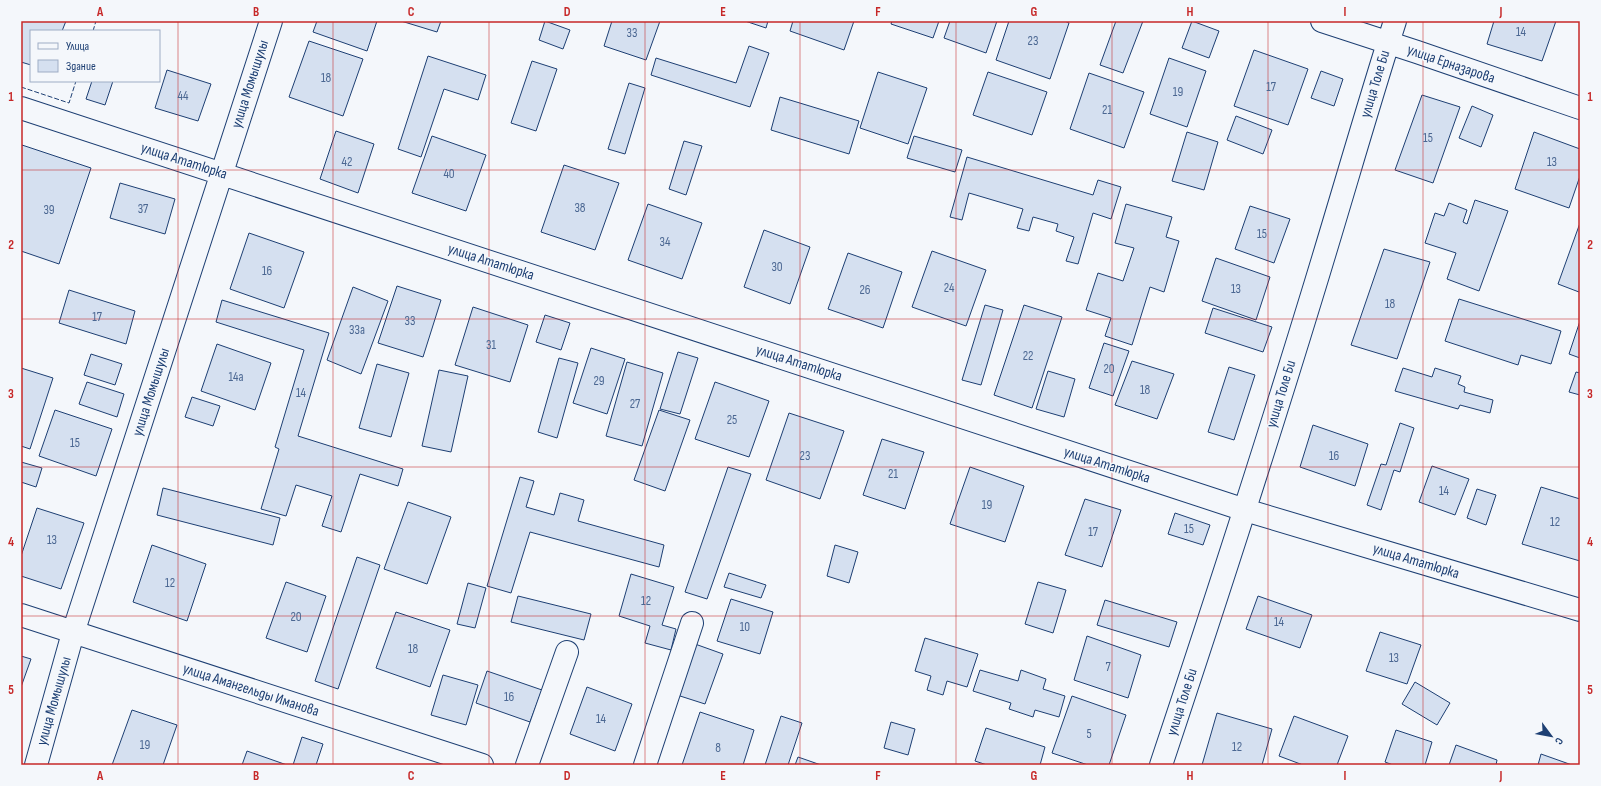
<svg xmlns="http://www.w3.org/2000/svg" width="1601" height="786" font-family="'Sofia Sans Condensed',sans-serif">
  <rect width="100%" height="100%" fill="#f4f7fb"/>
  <path fill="#d5e0f0" stroke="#1d3f73" d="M21,21h45l-4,10h-31v34l-10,-3z
    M317,21h60l-10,30 -54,-19z
    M401,21h40l-4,11z
    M545,21l25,9 -7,19 -24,-9z
    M612,21h48l-14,39 -42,-14z
    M745,21h23l-2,7z
    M793,21h61l-10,29 -54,-19z
    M892,21h47l-6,17 -42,-14z
    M950,21h47l-11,32 -42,-15z
    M1009,21h56l4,2 -19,56 -54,-19z
    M1116,21h27l-20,52 -23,-8z
    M1192,21l27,10 -10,27 -27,-10z
    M1494,21h62l-14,40 -55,-17z
    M309,41l54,18 -20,57 -54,-19z
    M749,46l20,7 -19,54 -99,-32 5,-17 80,25z
    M1254,50l54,19 -20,56 -54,-19z
    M428,56l58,19 -8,25 -34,-11 -23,68 -23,-8z
    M1169,58l37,13 -19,56 -37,-13z
    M532,61l25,8 -21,62 -25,-8z
    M167,70l44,14 -13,37 -43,-13z
    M1321,71l22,8 -9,27 -23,-8z
    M878,72l49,16 -19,56 -48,-16z
    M988,72l59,20 -15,43 -59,-20z
    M1089,73l55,19 -20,56 -54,-19z
    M92,81h21l-8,24 -19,-6z
    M629,83l16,5 -20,66 -17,-5z
    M1422,95l38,12 -27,76 -38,-13z
    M780,97l79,24 -10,33 -78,-24z
    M1472,106l21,9 -12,32 -22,-9z
    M1236,116l36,14 -9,24 -36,-14z
    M336,131l38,13 -16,49 -38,-14z
    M1187,132l31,10 -14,48 -32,-9z
    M1534,132l46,17v27l-11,32 -54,-19z
    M432,136l54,19 -20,56 -54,-18z
    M914,136l48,14 -7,22 -48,-14z
    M684,141l18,5 -16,49 -17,-6z
    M22,145l69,23 -32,96 -38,-13v-103z
    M967,157l126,38 5,-15 23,7 -10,32 -18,-6 -15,51 -12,-3 8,-24 -18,-6 2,-7 -25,-7 -4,14 -12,-3 6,-19 -54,-16 -7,27 -12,-3z
    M564,165l55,18 -24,67 -54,-18z
    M120,183l55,16 -10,35 -55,-16z
    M1475,200l33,11 -29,80 -32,-12 9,-26 -31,-10 10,-30 9,3 5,-13 18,7 -4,12 4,2z
    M648,204l54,19 -20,56 -54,-19z
    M1126,204l46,13 -6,20 13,4 -15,51 -14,-5 -18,58 -27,-9 6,-18 -25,-8 12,-37 25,8 11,-33 -19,-5z
    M1250,206l40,13 -16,44 -39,-14z
    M1580,223v68l-1,1 -21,-8z
    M764,230l46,17 -20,57 -46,-17z
    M249,233l55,19 -20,56 -54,-19z
    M1384,249l46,13 -33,97 -46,-14z
    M932,251l54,19 -20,56 -54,-19z
    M848,253l54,19 -19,56 -55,-19z
    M1216,258l54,19 -14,43 -54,-19z
    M397,286l44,14 -18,57 -45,-14z
    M353,287l35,14 -27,73 -34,-14z
    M69,290l66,21 -9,33 -67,-21z
    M1459,299l102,32 -10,33 -30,-9 -3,10 -73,-24z
    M222,300l107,33 -31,103 105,33 -5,17 -38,-12 -19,58 -19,-6 10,-30 -36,-11 -10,31 -25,-7 18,-60 -4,-2 29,-97 -88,-28z
    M985,305l18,5 -22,75 -19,-5z
    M1024,305l38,12 -30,91 -38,-13z
    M473,307l55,18 -18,57 -55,-17z
    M1213,308l59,19 -9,25 -58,-19z
    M545,315l25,8 -9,27 -25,-8z
    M1580,321v37l-11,-4z
    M1104,343l25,8 -16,45 -24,-8z
    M217,344l54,19 -16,47 -54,-19z
    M591,348l34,11 -18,55 -34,-11z
    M678,352l20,6 -18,56 -20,-5z
    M91,354l31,10 -7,21 -31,-10z
    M559,358l19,5 -21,75 -19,-6z
    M1132,361l42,13 -17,45 -42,-14z
    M627,362l36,11 -21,73 -36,-10z
    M377,364l32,9 -18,64 -32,-9z
    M1229,367l26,8 -21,65 -26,-8z
    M21,368l32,10 -23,71 -9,-3z
    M1403,368l29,9 3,-9 26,8 -3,8 7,3 -1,5 29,8 -3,13 -30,-8 -2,4 -63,-18z
    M439,370l29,6 -17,76 -29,-6z
    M1048,371l27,8 -11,38 -28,-8z
    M1576,372l4,1v22l-11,-3z
    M87,382l37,12 -7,23 -38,-13z
    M715,382l54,19 -20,56 -54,-18z
    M192,397l28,9 -7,20 -28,-9z
    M55,410l57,19 -16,47 -57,-20z
    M659,410l31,10 -25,71 -31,-11z
    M789,413l55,18 -24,68 -54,-19z
    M1400,423l14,5 -14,44 -6,-2 -13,40 -14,-5 14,-41 5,1z
    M1313,425l55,19 -13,42 -55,-19z
    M882,439l42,13 -19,57 -42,-14z
    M21,462l21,6 -6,19 -15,-5z
    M1432,466l37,13 -14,36 -36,-13z
    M728,467l23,7 -44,125 -22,-7z
    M970,467l54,19 -19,56 -55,-18z
    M520,477l14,4 -8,26 28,8 6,-22 24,7 -6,21 86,24 -5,22 -129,-35 -19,61 -24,-7z
    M1541,487l39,12v62l-58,-17z
    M163,488l117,30 -7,27 -116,-30z
    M1477,489l19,6 -10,30 -19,-7z
    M1085,499l36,11 -19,57 -37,-12z
    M408,502l43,15 -24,67 -43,-15z
    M37,508l47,15 -23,66 -40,-13v-20z
    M1175,513l35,12 -7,20 -35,-11z
    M152,545l54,19 -19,57 -54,-19z
    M835,545l23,7 -9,31 -22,-7z
    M357,557l23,8 -42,124 -23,-8z
    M729,573l37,12 -5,13 -37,-11z
    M631,574l43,13 -12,38 14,4 -5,21 -26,-7 5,-17 -31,-10z
    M286,582l40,14 -19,56 -41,-14z
    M1038,582l28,8 -13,43 -28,-9z
    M468,583l18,5 -11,40 -18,-4z
    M518,596l73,18 -7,26 -73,-18z
    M1258,596l54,19 -12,33 -54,-19z
    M731,599l42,13 -13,42 -43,-13z
    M1105,600l72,22 -8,25 -72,-22z
    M396,612l54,18 -20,57 -54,-19z
    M1380,632l41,13 -14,39 -41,-13z
    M1087,636l54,19 -13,43 -54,-18z
    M925,638l53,16 -11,33 -20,-6 -4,14 -16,-5 4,-14 -16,-5z
    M695,644l28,10 -18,50 -28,-9z
    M21,656l10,3 -10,28z
    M980,670l38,11 3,-11 25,9 -3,10 22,7 -6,21 -24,-7 -2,7 -24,-8 2,-6 -38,-12z
    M487,671l55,19 -12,32 -54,-19z
    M443,675l35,10 -12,40 -35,-10z
    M1415,682l35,21 -13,22 -35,-21z
    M587,687l45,17 -17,47 -45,-17z
    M1072,696l54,19 -17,50h-21l-36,-12z
    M132,710l45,15 -14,40h-51z
    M700,712l54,18 -11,35h-61z
    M1217,713l55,16 -10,36h-60z
    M781,716l21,7 -14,42h-23z
    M1294,716l54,20 -11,29h-34l-24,-9z
    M891,722l24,7 -7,26 -24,-7z
    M986,728l59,19 -5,18h-53l-12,-4z
    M1396,730l36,12 -7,23h-32l-8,-3z
    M302,737l21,7 -7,21h-23z
    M1456,745l41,15 -1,5h-47z
    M247,751l40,14h-45z
    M1541,754l31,11h-34z
    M798,757l23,8h-26z"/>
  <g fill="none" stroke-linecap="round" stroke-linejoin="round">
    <defs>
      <path id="minor" d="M1322,21l95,31 163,56
        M21,108l1224,402 335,100
        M21,615l461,150
        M36,765l37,-132 198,-612
        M527,765l40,-113
        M645,765l47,-142
        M1161,765c52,-156 103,-313 151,-470 28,-91 54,-183 83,-274"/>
    </defs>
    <use href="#minor" stroke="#1d3f73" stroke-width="24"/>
    <use href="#minor" stroke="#f4f7fb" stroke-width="22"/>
    <path stroke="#1d3f73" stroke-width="1" stroke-dasharray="5 2" stroke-linecap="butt" d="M93,31l3,-10
      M21,87l48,16 7,-22"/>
  </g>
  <path fill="none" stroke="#c62828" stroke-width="1" stroke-opacity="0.55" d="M178,21v744M333,21v744M489,21v744M645,21v744M800,21v744M956,21v744M1112,21v744M1268,21v744M1423,21v744M21,170h1559M21,319h1559M21,467h1559M21,616h1559"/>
  <g text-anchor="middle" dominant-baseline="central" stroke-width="3" stroke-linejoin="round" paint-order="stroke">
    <g font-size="13" fill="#4b6792">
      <text x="1521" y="32">14</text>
      <text x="632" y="33">33</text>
      <text x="1033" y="41">23</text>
      <text x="326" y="78">18</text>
      <text x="1271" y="87">17</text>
      <text x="1178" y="92">19</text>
      <text x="183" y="96">44</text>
      <text x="1107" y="110">21</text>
      <text x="1428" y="138">15</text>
      <text x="347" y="162">42</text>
      <text x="1552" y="162">13</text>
      <text x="449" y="174">40</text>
      <text x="580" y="208">38</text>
      <text x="143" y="209">37</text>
      <text x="49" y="210">39</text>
      <text x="1262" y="234">15</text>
      <text x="665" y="242">34</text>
      <text x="777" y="267">30</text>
      <text x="267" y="271">16</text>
      <text x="949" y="288">24</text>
      <text x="1236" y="289">13</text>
      <text x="865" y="290">26</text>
      <text x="1390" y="304">18</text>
      <text x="97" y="317">17</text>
      <text x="410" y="321">33</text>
      <text x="357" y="330">33а</text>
      <text x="491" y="345">31</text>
      <text x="1028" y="356">22</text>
      <text x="1109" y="369">20</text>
      <text x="236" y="377">14а</text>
      <text x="599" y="381">29</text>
      <text x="1145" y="390">18</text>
      <text x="301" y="393">14</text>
      <text x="635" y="404">27</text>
      <text x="732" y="420">25</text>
      <text x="75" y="443">15</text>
      <text x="805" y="456">23</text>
      <text x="1334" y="456">16</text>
      <text x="893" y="474">21</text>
      <text x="1444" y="491">14</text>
      <text x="987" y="505">19</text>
      <text x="1555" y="522">12</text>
      <text x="1189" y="529">15</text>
      <text x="1093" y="532">17</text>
      <text x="52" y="540">13</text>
      <text x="170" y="583">12</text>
      <text x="646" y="601">12</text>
      <text x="296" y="617">20</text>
      <text x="1279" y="622">14</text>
      <text x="745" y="627">10</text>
      <text x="413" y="649">18</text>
      <text x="1394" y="658">13</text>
      <text x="1108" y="667">7</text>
      <text x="509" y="697">16</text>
      <text x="601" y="719">14</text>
      <text x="1089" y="734">5</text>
      <text x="145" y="745">19</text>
      <text x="1237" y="747">12</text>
      <text x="718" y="748">8</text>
    </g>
    <g font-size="15" fill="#1d3f73" stroke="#f4f7fb">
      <text transform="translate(1451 64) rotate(19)">улица Ерназарова</text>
      <text transform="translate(250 84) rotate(-72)">улица Момышулы</text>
      <text transform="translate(1375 84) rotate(-73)">улица Толе Би</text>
      <text transform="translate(184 161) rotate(18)">улица Ататюрка</text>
      <text transform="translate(491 262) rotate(18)">улица Ататюрка</text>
      <text transform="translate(799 363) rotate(18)">улица Ататюрка</text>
      <text transform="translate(151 392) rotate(-72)">улица Момышулы</text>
      <text transform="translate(1281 394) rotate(-73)">улица Толе Би</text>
      <text transform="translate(1107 465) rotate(18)">улица Ататюрка</text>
      <text transform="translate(1416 561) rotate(17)">улица Ататюрка</text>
      <text transform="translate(251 690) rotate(18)">улица Амангельды Иманова</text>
      <text transform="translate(54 701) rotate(-74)">улица Момышулы</text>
      <text transform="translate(1182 702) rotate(-72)">улица Толе Би</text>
    </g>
  </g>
  <rect width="1601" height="786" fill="none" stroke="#f4f7fb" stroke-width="44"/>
  <rect x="30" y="30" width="130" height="52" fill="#f4f7fb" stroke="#9eadc5"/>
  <rect x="38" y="43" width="20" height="6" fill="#f4f7fb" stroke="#9eadc5"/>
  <text x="66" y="50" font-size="12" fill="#1d3f73">Улица</text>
  <rect x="38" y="60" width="20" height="12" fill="#d5e0f0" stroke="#9eadc5"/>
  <text x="66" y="70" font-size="12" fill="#1d3f73">Здание</text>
  <g transform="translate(1551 736) rotate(122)" stroke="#f4f7fb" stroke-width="3" paint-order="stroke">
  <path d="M0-3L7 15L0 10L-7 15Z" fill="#1d3f73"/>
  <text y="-6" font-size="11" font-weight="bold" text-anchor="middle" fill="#1d3f73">С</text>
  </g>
  <rect x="22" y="22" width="1557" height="742" fill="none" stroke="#c62828" stroke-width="1.5"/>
  <g font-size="13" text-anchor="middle" font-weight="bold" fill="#c62828">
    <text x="100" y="16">A</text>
    <text x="256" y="16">B</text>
    <text x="411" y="16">C</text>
    <text x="567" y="16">D</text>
    <text x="723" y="16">E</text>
    <text x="878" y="16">F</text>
    <text x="1034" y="16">G</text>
    <text x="1190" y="16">H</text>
    <text x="1345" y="16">I</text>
    <text x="1501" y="16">J</text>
    <text x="11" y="101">1</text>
    <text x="1590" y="101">1</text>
    <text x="11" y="249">2</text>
    <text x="1590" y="249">2</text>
    <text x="11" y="398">3</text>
    <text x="1590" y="398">3</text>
    <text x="11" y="546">4</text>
    <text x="1590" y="546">4</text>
    <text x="11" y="694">5</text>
    <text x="1590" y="694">5</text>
    <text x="100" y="780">A</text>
    <text x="256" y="780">B</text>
    <text x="411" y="780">C</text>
    <text x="567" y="780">D</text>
    <text x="723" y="780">E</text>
    <text x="878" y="780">F</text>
    <text x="1034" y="780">G</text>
    <text x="1190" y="780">H</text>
    <text x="1345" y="780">I</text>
    <text x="1501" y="780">J</text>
  </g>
</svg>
